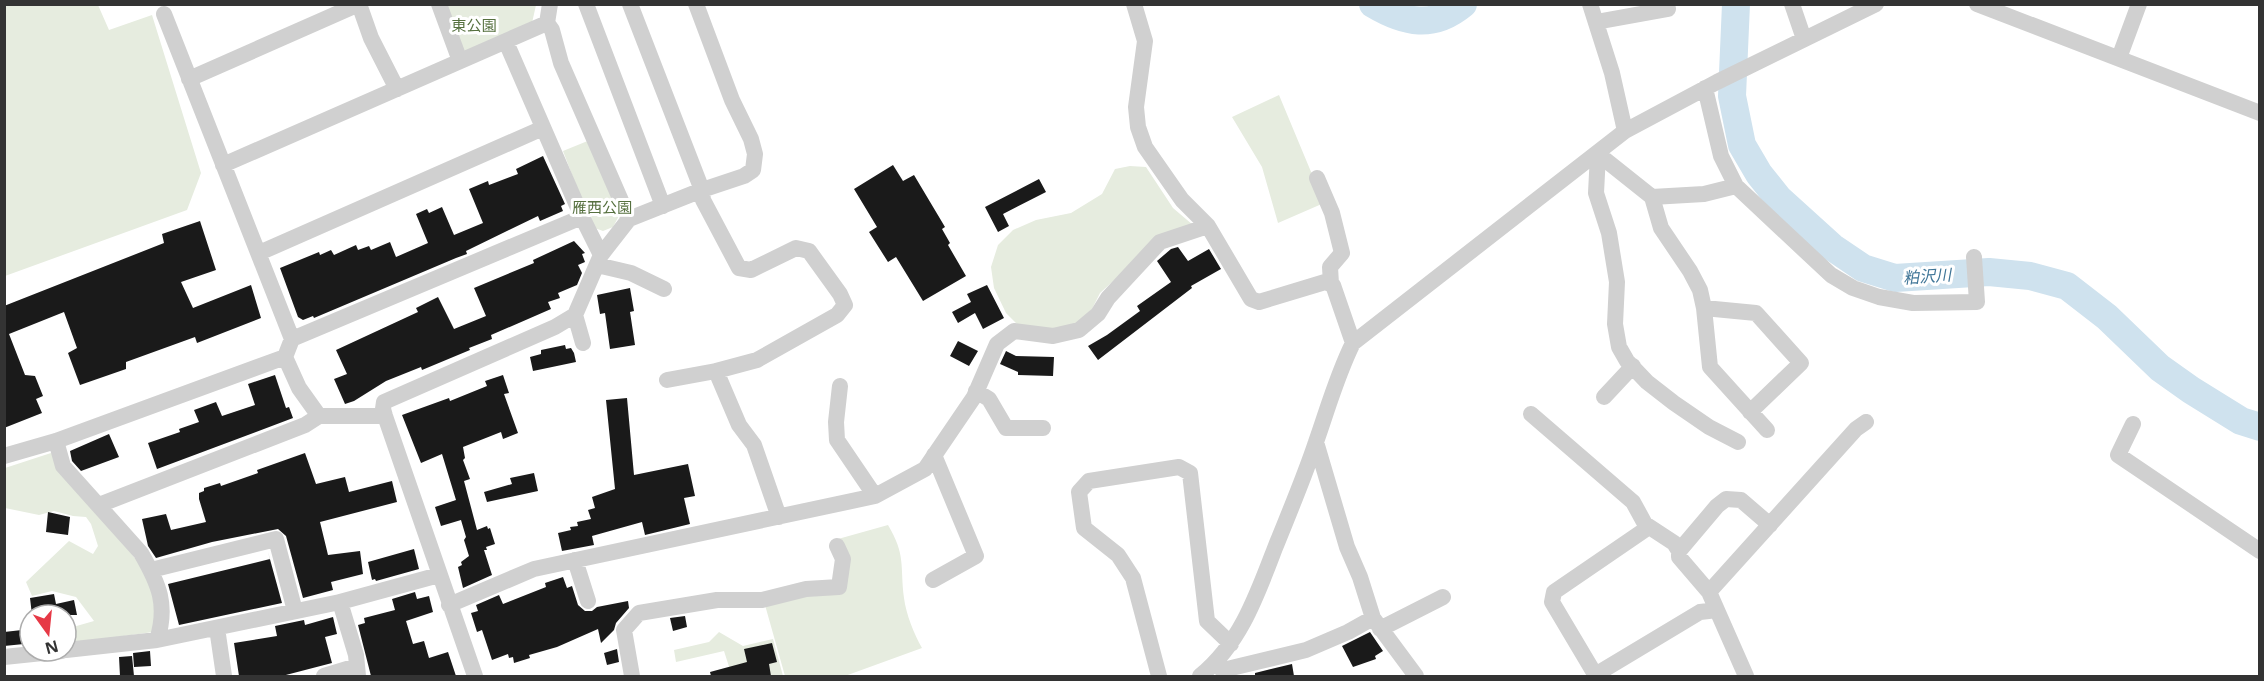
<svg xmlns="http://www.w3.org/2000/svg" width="2264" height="681" font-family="'Open Sans','Noto Sans JP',sans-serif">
  <rect width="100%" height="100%" fill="#fff"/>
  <path fill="#e6ecdf" d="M5,4l93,1 11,25 43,-15 49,158 -14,37 -182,66z
    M445,5h91l-4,18 -70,30z
    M1279,95l45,108 -46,20 -16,-56 -30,-50z
    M590,140l32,70 -9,17 -10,4 -11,-4 -29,-76z
    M1130,166l16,1 27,41 20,17 -71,48 -22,20 -8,16 -15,14 -18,7 -40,-4 -13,-13 -12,-25 -3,-21 7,-22 15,-15 23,-10 35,-7 31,-19 13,-25z
    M51,453l91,114c10,21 16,41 11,65l-87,12v-15l28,-8 -18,-24 -24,-6 -20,5 -6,-14 43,-41 24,13 5,-8 -7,-22 -5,-7 -13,-1 -19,-5 -15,4 -34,-7v-40z
    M888,525c18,30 12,41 16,73 2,16 10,36 18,50l-77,28h-60l-20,-71 42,-10 31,-1v-55z
    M719,632l24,14 30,-7 10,37h-51l-8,-25 -48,11 -2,-12 35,-8z"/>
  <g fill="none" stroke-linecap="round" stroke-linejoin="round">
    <path stroke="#cfe2ee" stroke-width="28" d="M1373,4c32,19 60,25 90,0
      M1736,4l-4,92 10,49 17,29 20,25 53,48 31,21 32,10 94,-6 41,4 37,10 40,31 53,51 31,22 50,31 19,6"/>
  </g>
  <path fill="#1a1a1a" d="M543,156l22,48 -4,2 2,5 -23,10 -2,-5 -72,35 1,3 -11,4 -142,60 -1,-2 -10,4 -5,-3 -18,-49 39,-16 1,3 11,-5 3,5 22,-10 2,5 11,-4 2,4 19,-8 6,15 32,-14 -12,-29 11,-5 2,4 13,-6 12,28 29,-12 -14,-34 19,-8 1,4 29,-11 -2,-5z
    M893,165l10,16 11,-6 31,52 -3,2 8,14 -2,2 18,31 -43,25 -27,-44 -8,5 -19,-30 8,-5 -23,-38z
    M1039,179l7,13 -43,22 6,12 -11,6 -13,-25z
    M200,221l16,49 -35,12 12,26 58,-23 10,33 -64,25 -2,-6 -69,25v7l-46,16 -12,-32 9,-5 -13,-36 -55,22 16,41 10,1 8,20 -7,3 6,14 -38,15v-122l160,-63 -2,-9z
    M574,241l11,12 -3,1 3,8 -7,3 4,8 -5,12 -19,8 2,5 -12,4 3,7 -60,26 1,4 -23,9 1,2 -48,20 -1,-3 -35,14 -32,20 -9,3 -11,-25 13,-5 -11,-24 82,-38 -2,-4 22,-11 16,32 32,-13 -12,-28 60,-25 -1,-3z
    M1178,247l10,14 21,-12 12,20 -30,17 1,2 -94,72 -10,-14 19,-11 33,-24 -3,-5 34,-24 -14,-21 14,-12z
    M987,285l17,33 -21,11 -8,-16 -17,10 -6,-11 19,-10 -4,-8z
    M630,288l4,23 -4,1 5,33 -25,4 -5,-36 -5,1 -3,-19z
    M958,341l20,10 -9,15 -19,-10z
    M565,345l1,4 5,-1 3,5 2,9 -43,9 -3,-14 11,-3v-4z
    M1006,351l10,5 38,1 -1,19 -35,-1v-3l-18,-8z
    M275,375l11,33 3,-1 4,11 -136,51 -9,-26 32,-11 -1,-3 20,-7 -5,-12 22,-8 6,14 33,-11 -7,-21z
    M503,375l6,18 -5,1 14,39 -15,6 -2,-7 -38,15 2,11 -2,2 7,19 -6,2 13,49 10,-4 1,3 2,-1 5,16 -9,3 1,3h-3l8,25 -29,13 -5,-21 4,-2 -1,-3 8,-6 -5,-16 2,-3 -5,-17 -20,6 -6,-19 21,-7 -14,-46 -21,9 -19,-48 47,-17 1,3 37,-15 -2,-5z
    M627,398l7,77 54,-11 7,32 -11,2 6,26 -45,11 -3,-13 -50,14 2,9 -32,6 -4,-18 13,-3 -1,-3 8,-1 -1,-4 14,-3 -3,-9 7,-2 -3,-11 23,-8 -9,-89z
    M109,434l10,23 -38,14 -9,-10 -2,-10z
    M305,453l11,31 29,-7 4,15 43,-11 5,21 -77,20 8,33 32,-4 3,23 -32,8 2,8 -30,8 -17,-62 -8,-7 -66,13 -56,16 -8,-12 -6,-27 24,-5 5,16 35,-8 -7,-23v-6l5,-2v-3l16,-5 1,3 37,-13 -1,-3z
    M534,473l4,18 -51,11 -3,-10 28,-8 -2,-6z
    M48,512l22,5 -2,18 -22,-3z
    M414,549l5,20 -43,12 -1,-2 -3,1 -4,-18z
    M268,552l14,51 -103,22 -11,-41 102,-25z
    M563,577l4,11 5,-2 6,19 7,6h7l5,-4 31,-6 1,7 -13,15 -2,7 -13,13 -3,-14 -41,18 -28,8 1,3 -16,5 -1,-6 -4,1 -1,-4 -16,6 -10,-30 -5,2 -6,-19 7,-2 -2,-6 23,-10 4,9 43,-17 -1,-4z
    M415,592l2,7 12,-3 4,16 -27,9 7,23 11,-3 5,17 19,-6 8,24h-85l-13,-51 7,-2 -1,-5 31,-8 -3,-11z
    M54,594l2,10 18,-4 3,15h-45l-2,-17z
    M685,616l2,11 -14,4 -3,-13z
    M333,617l4,17 -12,3 7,26 -50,13h-43l-5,-33 43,-7 -2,-10 29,-6 1,5z
    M22,630l2,14 -20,2v-14z
    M1370,632l13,19 -8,5 1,3 -23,8 -11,-21z
    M772,643l5,19 -8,2 2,12h-60l-1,-4 37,-10 -3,-13z
    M617,649l2,13 -12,3 -3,-12z
    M150,651l1,15 -17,1 -1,-14z
    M132,656l2,20h-14l-1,-19z
    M1292,664l2,12h-39v-3z"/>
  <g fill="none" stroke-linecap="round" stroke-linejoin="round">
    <path stroke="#d0d0d0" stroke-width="16" d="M359,4l12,34 26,51
      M439,4l21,57
      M586,4l77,202
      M630,4l72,186 1,10 36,68 12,2 45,-22 13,3 31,43 5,11 -8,10 -80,45 -41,11
      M1134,4l11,37 -9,66 2,20 7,20 37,53 26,26 43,73 8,3 66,-20 8,3 20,58
      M1590,4l22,69 13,58
      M1792,4l12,35
      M1977,4l283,109
      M164,14l128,325 -7,18 14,31 20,28h66
      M1596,22l72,-13 -1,-5
      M547,23l5,7 9,33 68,156
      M506,42l76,175 19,38
      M2119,58l20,-54
      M189,79l170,-75
      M1705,88l16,68 15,30
      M1598,154l-2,39 13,40 8,49 -2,42 4,23 8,14 20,21 27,21 35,24 29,15
      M1598,154l54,43 9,31 29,43 10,19 4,18 6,59 57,63
      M223,165l324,-142 3,-19
      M1317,178l15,35 10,40 -12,14 1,17
      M1652,197l52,-3 32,-8 95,89 22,13 26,9 34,6 64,-1 -3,-45
      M259,253l284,-125
      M597,265l34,8 33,16
      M1704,308l52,5 45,50 -51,49
      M575,315l8,28
      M292,339l290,-122
      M667,380l49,-9 23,54 15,20 25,72
      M840,386l-4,36 1,18 38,56
      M976,391l13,8 17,29h37
      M1604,397l29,-31
      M1531,414l102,88 12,22 29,19 5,8v6l30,35 37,84
      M2133,424l-15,31 142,96
      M56,441l7,25 78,87c18,31 27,52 16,87
      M1316,442l31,105 13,30 13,41 43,58
      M4,456l52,-15 229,-84
      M99,505l206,-80 14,-9
      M1679,551l38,-45 9,-7 15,1 29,25
      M575,560l13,41
      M151,570l125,-31 19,72
      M933,580l43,-24 -42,-101
      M1709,592l147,-163 10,-7
      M340,602l16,53 2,21
      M449,605l85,-36 341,-73 50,-27 49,-72 23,-53 17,-13 39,5 26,-6 19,-16 10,-16 52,-56 48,-16
      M217,628l7,48
      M1380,629l63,-32
      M66,650l91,-10 183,-38 99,-27
      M4,657l58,-6
      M1215,664l8,6 83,-20 42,-18 25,-14
      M1595,675l105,-63 17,-2
      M324,676l33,-10
      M475,676l-90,-260 -2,-7 1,-7 171,-75 20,-12 26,-60 28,-36 73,-29 42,-14 9,-6 2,-16 -4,-15 -19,-39 -36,-96
      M632,676l-8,-46 15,-17 78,-13h45l44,-11 33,-2 4,-28 -6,-13
      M1159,676l-26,-98 -15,-23 -34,-27 -5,-36 10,-11 90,-14 11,6 17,148 24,23
      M1200,676c40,-32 57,-81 75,-128 14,-35 29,-70 41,-106 12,-34 21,-67 37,-99l272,-212 92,-49 159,-78
      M1596,676l-44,-74 2,-10 95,-65"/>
  </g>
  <g text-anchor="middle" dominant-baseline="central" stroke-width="6" stroke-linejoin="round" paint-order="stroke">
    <g font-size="15" fill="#56703f" stroke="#fff">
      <text x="474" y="25">東公園</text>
      <text x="602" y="207">雁西公園</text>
    </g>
    <g font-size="16" font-style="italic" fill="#3f7597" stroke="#fff">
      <text transform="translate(1927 276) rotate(-4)">粕沢川</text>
    </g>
  </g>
  <rect width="2264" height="681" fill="none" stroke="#333333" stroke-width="12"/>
  <g transform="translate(48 633) rotate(165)"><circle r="28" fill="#ffffff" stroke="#adadad" stroke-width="1.5"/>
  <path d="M0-4.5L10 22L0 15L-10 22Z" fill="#e63946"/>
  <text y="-9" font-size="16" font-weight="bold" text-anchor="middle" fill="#333333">N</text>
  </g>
</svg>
